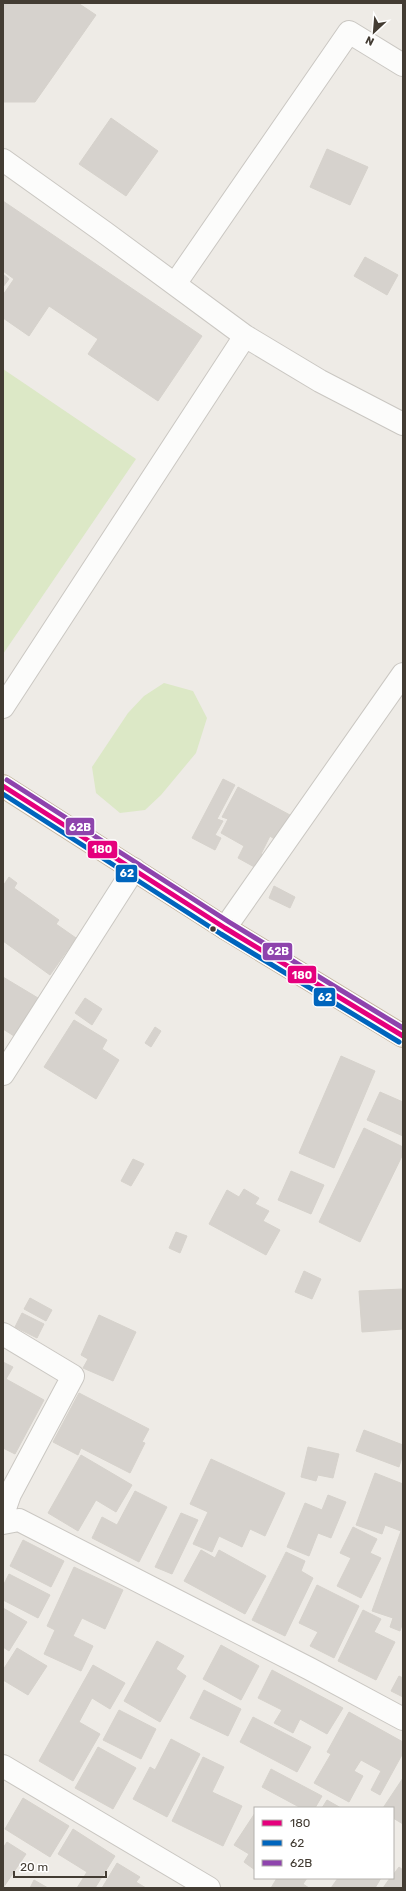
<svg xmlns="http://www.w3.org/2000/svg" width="406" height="1891" font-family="Rubik,sans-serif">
  <rect width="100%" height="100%" fill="#eeebe6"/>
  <path fill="#dce8c6" d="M3,369l133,90 -133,195z
    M164,683l29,8 14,27 -11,35 -35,42 -16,15 -25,3 -24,-20 -4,-26 36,-54 16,-17z"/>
  <path fill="#d6d2cd" stroke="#d6d2cc" d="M3,3h75l18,12 -61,87h-32z
    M111,118l47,33 -32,45 -47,-32z
    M327,149l41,18 -18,38 -40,-18z
    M3,201l199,135 -44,65 -70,-47 10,-15 -49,-33 -20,30 -26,-18v-23l11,-16 -11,-8z
    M365,257l33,18 -11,20 -33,-19z
    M3,274l6,5 -6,8z
    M223,779l12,6 -18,34 6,2 -8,14 6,3 -6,12 -23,-12z
    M238,787l52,28 -13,26 -7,-5 -9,18 5,2 -8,13 -20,-11 6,-12 -23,-13 7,-14 -6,-2z
    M9,877l8,6 -3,5 45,32 -3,4 20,14 -26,37 -47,-34v-55z
    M274,886l21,11 -5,11 -21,-10z
    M3,977l35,21 -24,38 -11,-7z
    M85,998l17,11 -10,16 -17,-12z
    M74,1020l33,20 -5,9 17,11 -23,39 -52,-32z
    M155,1027l6,4 -10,16 -6,-4z
    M341,1056l34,15 -41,97 -35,-15z
    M380,1092l23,10v34l-36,-16z
    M364,1128l39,19v7l-43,88 -41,-20z
    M133,1159l11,5 -13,22 -10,-5z
    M291,1171l33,14 -13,29 -33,-14z
    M244,1189l15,9 -4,6 14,7 -6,10 17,9 -14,25 -57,-31 18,-34 12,7z
    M176,1232l11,4 -7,17 -11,-5z
    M304,1271l17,8 -9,20 -17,-7z
    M403,1289v40l-41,3 -3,-41z
    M30,1298l22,12 -6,11 -22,-12z
    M22,1313l22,11 -7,14 -22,-11z
    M99,1315l37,17 -23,49 -30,-13 5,-9 -7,-4z
    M3,1362l10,5 -7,12 38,21 -29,54 -12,-6z
    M79,1393l70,36 -7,13 3,1 -15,30 -49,-25 -3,7 -25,-13z
    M364,1430l39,15v9l-4,13 -43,-16z
    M308,1447l31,7 -6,24 -15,-3 -2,6 -15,-4z
    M81,1455l51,30 -16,27 -20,-12 -18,31 -30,-18z
    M211,1459l74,34 -20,43 -15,-7 -8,18 -23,-11 -7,16 -19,-8 15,-32 -18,-8z
    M375,1473l28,11v138l-3,9 -10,-4 3,-9 -21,-7 29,-80 -16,-6 -3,9 -26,-9z
    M135,1491l32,16 -28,55 -47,-24 10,-21 15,8z
    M328,1495l18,7 -15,36 -13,-5 -9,23 -22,-9 18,-44 17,7z
    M181,1513l17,7 -26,54 -17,-7z
    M353,1527l24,12 -7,14 11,5 -20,40 -24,-12 14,-28 -11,-5z
    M23,1540l41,21 -13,26 -41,-21z
    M201,1550l14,8 4,-8 47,26 -21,38 -61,-33z
    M286,1552l19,9 -4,10 12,7 -28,58 -33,-16z
    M74,1567l49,23 -18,39 -23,-11 -9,18 20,10 -12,25 -37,-17 11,-24 -8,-4z
    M9,1574l41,21 -12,23 -35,-18v-14z
    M317,1585l42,21 -25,52 -24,-12 8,-14 -19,-9z
    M3,1608l24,14 -18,29 -6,-4z
    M363,1610l18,9 -7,13 21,10 -19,38 -38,-19z
    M157,1641l27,15 -8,13 10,7 -26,46 -36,-21z
    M221,1645l38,21 -18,34 -38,-21z
    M17,1648l30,18 -19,29 -25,-15v-10z
    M93,1665l32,18 -15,26 -18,-11 -13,24 21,12 -27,47 -34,-20z
    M272,1670l71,38 -16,26 -27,-15 -7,14 -19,-10 8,-13 -24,-12z
    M399,1676l4,2v19l-12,-6z
    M204,1690l37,19 -13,27 -38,-18z
    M119,1710l37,19 -15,30 -38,-19z
    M349,1712l54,30v11l-23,42 -9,-5 10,-19 -20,-11 -7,11 9,5 -14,26 -35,-19 17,-29 -4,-2z
    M253,1717l58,30 -14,25 -57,-30z
    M171,1739l29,15 -33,63 -34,-18 17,-32 5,3z
    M98,1747l38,21 -23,41 -38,-21z
    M203,1757l21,10 -12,25 30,14 -19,40 -51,-25z
    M271,1769l51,27 -7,12h-14l-39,-21z
    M403,1778v46l-10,-6v-10h-10z
    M23,1798l46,28 -19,31 -45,-28z
    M327,1800l14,8h-19z
    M255,1813v57l-11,-8 5,-8 -15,-9z
    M73,1829l42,27 -20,32h-18l10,-16 -29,-18z
    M7,1842l19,12 -23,34v-40z
    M117,1863l23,14 -4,5 10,6h-44z
    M399,1867l4,3v18h-20l7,-10h3v-3z
    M277,1878h30l-4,6 6,4h-38z
    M338,1878h43l-6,10h-44z
    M34,1880l14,8h-18z"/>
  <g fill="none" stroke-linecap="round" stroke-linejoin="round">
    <defs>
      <path id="minor" d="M3,160l101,72 141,104 75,45 83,43
        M175,284l174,-252 54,33
        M3,707l242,-371
        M225,928l178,-254
        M3,1074l131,-205
        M3,1334l70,42 -63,118 -7,20
        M3,1523l16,-3 291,149 93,50
        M3,1766l206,122"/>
      <path id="trunk" d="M3,786l222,142 178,108"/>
    </defs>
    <use href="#minor" stroke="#cac7c2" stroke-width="24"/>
    <use href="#trunk" stroke="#c5b7a2" stroke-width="24"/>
    <use href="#minor" stroke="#fcfcfb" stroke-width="22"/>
    <use href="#trunk" stroke="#eee7dd" stroke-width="22"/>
    <defs>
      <path id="bus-1" d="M3,786l222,142 178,108"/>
      <path id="bus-2" d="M3,794l218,140 178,108"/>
      <path id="bus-3" d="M7,780l222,142 174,106"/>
    </defs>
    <use href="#bus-1" stroke="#fff" stroke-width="8"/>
    <use href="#bus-2" stroke="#fff" stroke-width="8"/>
    <use href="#bus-3" stroke="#fff" stroke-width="8"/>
    <use href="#bus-1" stroke="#e5007d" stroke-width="5"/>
    <use href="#bus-2" stroke="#0065bd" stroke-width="5"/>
    <use href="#bus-3" stroke="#8e44ad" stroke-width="5"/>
  </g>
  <circle fill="#433c33" stroke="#fff" stroke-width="1.5" cx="213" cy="929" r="3.5"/>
  <g stroke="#fff" stroke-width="1.5">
    <rect x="65" y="817" width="30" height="19" rx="4" fill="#8e44ad"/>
    <rect x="87" y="840" width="31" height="19" rx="4" fill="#e5007d"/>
    <rect x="115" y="864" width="23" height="19" rx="4" fill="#0065bd"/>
    <rect x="262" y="942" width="31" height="19" rx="4" fill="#8e44ad"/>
    <rect x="287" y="965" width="30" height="19" rx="4" fill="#e5007d"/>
    <rect x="313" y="987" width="23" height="20" rx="4" fill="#0065bd"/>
  </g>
  <g font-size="11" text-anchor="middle" font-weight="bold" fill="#fff">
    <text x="80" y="831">62B</text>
    <text x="102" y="853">180</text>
    <text x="127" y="877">62</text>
    <text x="278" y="955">62B</text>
    <text x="302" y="979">180</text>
    <text x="325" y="1001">62</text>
  </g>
  <rect width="406" height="1891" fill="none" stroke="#433c33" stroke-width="8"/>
  <rect x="254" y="1807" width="140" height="72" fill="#ffffff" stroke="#b4b1ad"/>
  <rect x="262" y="1820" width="20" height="6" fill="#e5007d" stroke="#b4b1ad"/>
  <text x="290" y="1827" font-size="12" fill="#433c33">180</text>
  <rect x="262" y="1840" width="20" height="6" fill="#0065bd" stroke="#b4b1ad"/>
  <text x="290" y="1847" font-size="12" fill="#433c33">62</text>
  <rect x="262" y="1860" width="20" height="6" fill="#8e44ad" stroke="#b4b1ad"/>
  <text x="290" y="1867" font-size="12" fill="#433c33">62B</text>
  <g transform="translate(374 32) rotate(206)" stroke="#ffffff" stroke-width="3" paint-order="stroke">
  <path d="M0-3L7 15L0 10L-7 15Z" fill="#433c33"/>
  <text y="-6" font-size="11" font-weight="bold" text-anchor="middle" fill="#433c33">N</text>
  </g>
  <path d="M14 1871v6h92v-6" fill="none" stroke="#433c33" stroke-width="2"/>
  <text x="20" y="1871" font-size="12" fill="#433c33" stroke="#ffffff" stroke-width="3" paint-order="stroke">20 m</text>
</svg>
